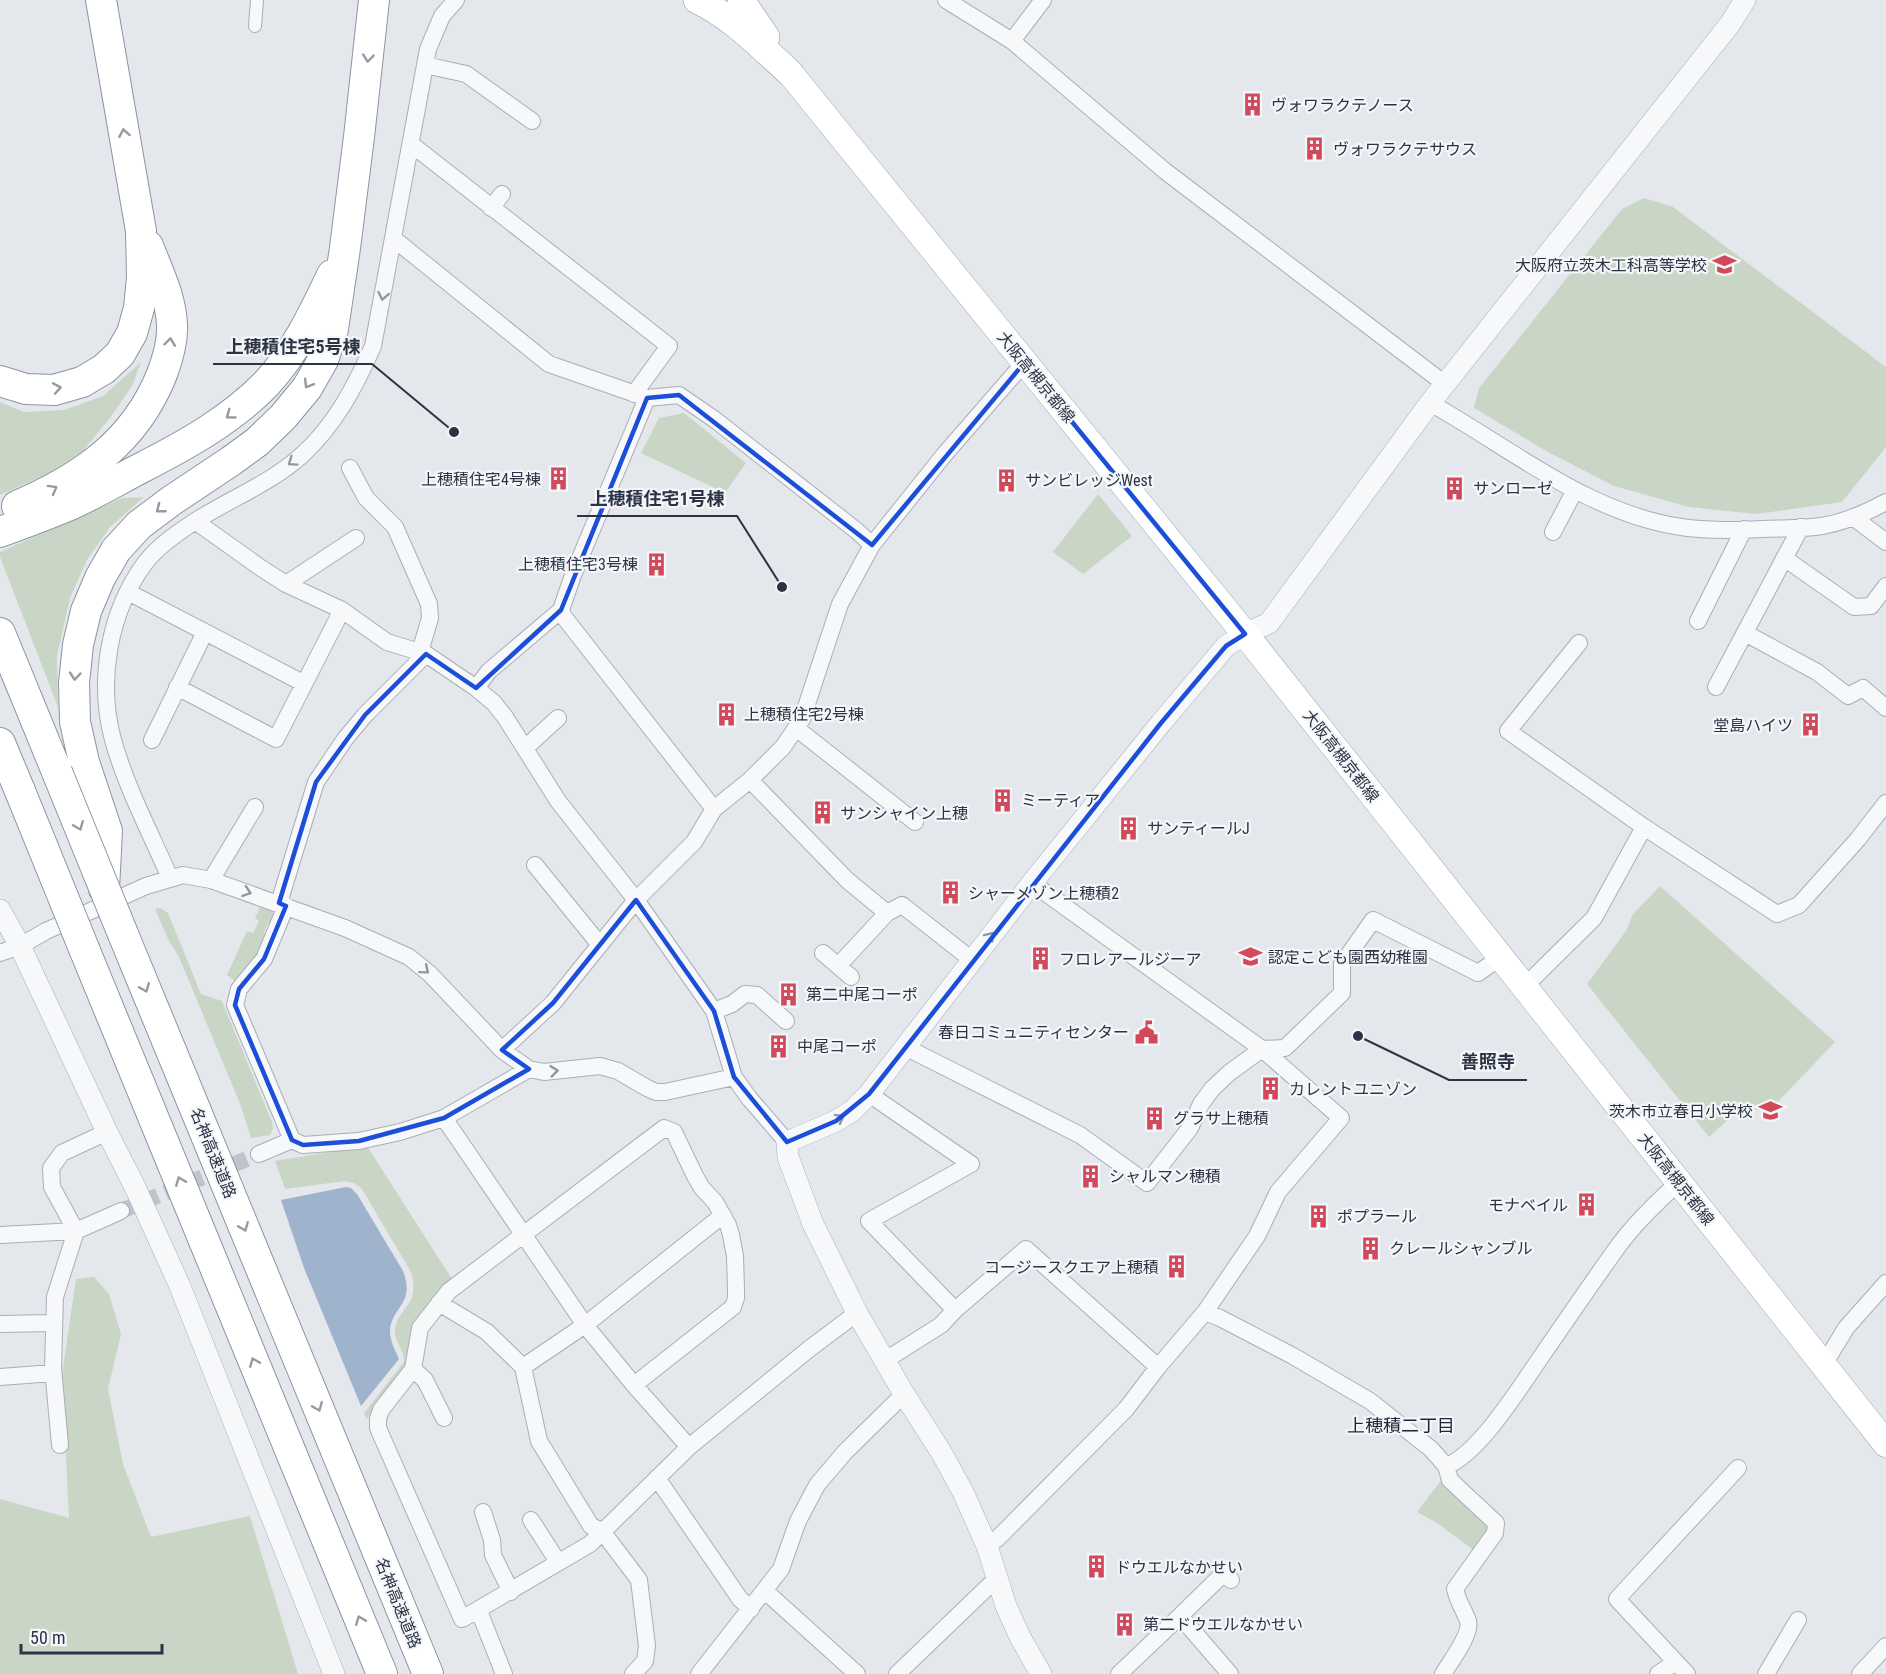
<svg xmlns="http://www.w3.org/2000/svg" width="1886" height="1674" font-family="'Roboto Condensed','Noto Sans JP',sans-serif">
  <rect width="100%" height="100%" fill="#e4e7ec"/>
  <path fill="#c9d6c5" d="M1644,198l29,9 213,160v80l-44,55 -86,12 -67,-7 -75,-21 -68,-35 -72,-43 5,-20 143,-179z
    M141,362l-9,24 -22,32 -28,34 -35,22 -47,21v-93l24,10 40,-2 39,-14z
    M684,413l62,50 -21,30 -84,-40 18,-35z
    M1098,494l34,42 -49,38 -30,-22z
    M144,497l-34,30 -23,33 -17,38 -13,58 1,51 -58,-150v-5l122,-54z
    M1660,886l175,156 -65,68 -30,-1 -31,28 -122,-153 39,-53 7,-17z
    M261,905l13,4 2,3 -3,9 -5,2 -4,10 2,3 -8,22 -19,21 -4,2 -8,-6 20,-44 6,2 6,-12 -4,-3z
    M160,908l8,5 33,81 21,7 50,121 1,7 -3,6 -19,3 -10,-32 -62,-149 -10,-16 -14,-32z
    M367,1146l85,133 -44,87 -41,53 -3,-6 40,-51c1,-11 -10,-20 -9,-32 3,-24 26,-24 16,-58l-49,-83c-6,-5 -9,-7 -17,-8l-60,8 -10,-28z
    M94,1277l15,17 12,40 -13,55 15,75 28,73 99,-21 48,158h-298v-175l69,19 -7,-144 14,-95z
    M1442,1479l48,48 -15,24 -38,-28 -20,-11z"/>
  <path fill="#9fb4cc" d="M346,1187l5,1 6,6 46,77c13,33 -12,36 -13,60 0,10 5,19 9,28l-38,47 -57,-138 -23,-68z"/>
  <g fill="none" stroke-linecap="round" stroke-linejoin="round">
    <path stroke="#bfc3cb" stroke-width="16" stroke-dasharray="16 8" stroke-linecap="butt" d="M121,1211l138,-57"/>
    <defs>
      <path id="pedestrian" d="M255,26l2,-26"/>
      <path id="minor" d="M946,0l66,41 31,-41
        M1012,41l153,130 280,213
        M425,65l41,9 66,47
        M411,144l258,202 -35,48
        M491,208l11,-14
        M394,239l155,125 98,34 32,-3 35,24 143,112 15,14
        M647,398l-74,177 -12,35 3,7 150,192
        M1430,403c81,45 157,110 251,124 27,4 55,3 82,2 19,-1 40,0 59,-3 23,-4 44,-13 64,-24
        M350,468l16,30 29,29 34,77 1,14 -10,34
        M1853,517l33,25
        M195,521l66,47 25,16 56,26 45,32 39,12 50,34 18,15 11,14 53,84 78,99 78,111 20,66 15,21 38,44
        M1553,532l22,-42
        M1784,558l70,49 17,-1 15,-20
        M286,584l70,-46
        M128,592l175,91
        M1698,621l46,-92
        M1745,633l72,39 31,24 15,-8 23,20
        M1579,643l-71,88 136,96 133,87 22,-9 59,-66 28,-36
        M177,687l99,52 66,-129
        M1716,687l85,-160
        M476,688l13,-17 72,-61
        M796,728l119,94
        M152,740l53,-108
        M525,748l33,-30
        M750,780l97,100 40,33 15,-8 70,55
        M535,865l65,80
        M170,878c-19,-44 -44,-91 -57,-138 -16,-59 -4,-128 32,-177 13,-17 32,-30 49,-41 35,-23 76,-38 108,-67 33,-30 53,-68 71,-109l55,-297 14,-33 14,-16
        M211,880l44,-73
        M279,903l37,-121 29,-43 20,-24 61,-61
        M286,906l-22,53 -25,30 -4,16 57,135 11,5 56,-4 41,-9 44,-14 85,-49
        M0,953l20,-7 26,-15 100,-45 37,-11 28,5 134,48 64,29 21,17 72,76 27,19 15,3 56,-6 18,5 29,17 9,4h9l69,-15
        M823,953l28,24
        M838,966l49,-53
        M1524,987l70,-69 50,-91
        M714,1011l18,-7 13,-10 12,1 29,26
        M905,1047l175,88 67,48 43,-55 11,-24 11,-15 17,-16 33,-24 -230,-166
        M1262,1049l23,-1 57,-55v-29l31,-44 105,53 23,-16
        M502,1050l51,-47 83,-103 58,-58 20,-33 36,-29 33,-33 19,-28 38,-115 32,-59 72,-90 80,-92
        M869,1094l102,70 -102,57 86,89
        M444,1118l141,207 49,60 55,62
        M259,1154l33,-14
        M0,1235l76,-4 -24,-44 -1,-19 11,-15 45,-21
        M439,1303l48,29 36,35 62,-42 138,-110
        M1205,1312l52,-76 21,-44 63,-74 -79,-69
        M0,1324l54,-1
        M884,1361l57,-36 14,-15 71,-61 132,118
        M1823,1366l23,-38 40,-45
        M523,1367l16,74 52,85 11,5 37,49 8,66 -2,15 -12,13
        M413,1369l12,11 19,38
        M0,1377l53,-4
        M634,1385l99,-78 3,-9v-9l-1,-33 -4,-21 -3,-10 -13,-23 -13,-14 -7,-12 -21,-44 -10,-4 -215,163 -29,37 -7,41 -32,41 -3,9v9l84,191 128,-75 99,-97 120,-98 48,-36
        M60,1445l-7,-77 2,-71 21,-66 45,-20
        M1446,1466c32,-11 75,-80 95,-109 24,-35 48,-70 73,-105 18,-26 41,-48 65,-70
        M657,1478l83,121 11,10
        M483,1512l9,28 1,15 18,37
        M531,1520l27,42
        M987,1546l10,-7 129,-130 32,-42 47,-55 15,6 73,38 77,45 61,48 15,17 4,14 46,43 -1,10 -40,56c3,13 9,21 13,32 4,13 -18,41 -25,53
        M765,1591l92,83
        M479,1611l25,63
        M1180,1616l44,-43 7,7
        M699,1674l82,-105 17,-48 19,-36 28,-33 59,-58
        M897,1674l99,-95
        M1119,1674l61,-58 50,58
        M1658,1674l18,-12
        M1687,1674l-70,-75 121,-131
        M1766,1674l32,-54
        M1860,1674l26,-28"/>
      <path id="tertiary" d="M0,910l20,36 87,186 28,55 44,97 155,390
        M1041,1674l-21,-37 -14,-31 -19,-60 -24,-54 -22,-40 -37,-58 -47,-81 -44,-89 -25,-67 -1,-15 49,-21 16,-10 17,-17 163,-211 129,-160 65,-77 19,-12 24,-11 161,-220 300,-379 15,-24"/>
      <path id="primary" d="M790,73l455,561 641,810"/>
      <path id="trunk" d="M697,0c36,17 63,46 93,73
        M741,0l25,37"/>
      <path id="motorway" d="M0,381l26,8 28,1 28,-8 22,-13 16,-15 12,-21 7,-25 3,-31 -1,-46 -40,-231
        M17,506c65,-28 118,-64 145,-132 6,-16 11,-32 10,-49 -1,-28 -14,-53 -24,-79
        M0,532c24,-9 49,-18 72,-28 24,-11 46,-24 69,-36 45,-23 90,-48 125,-84 29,-31 48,-71 66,-109
        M0,633l57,139
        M0,743l20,48
        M104,889l3,-58 -23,-69 -9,-40 -1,-39 4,-38 8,-34 14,-33 16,-28 23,-25 32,-24 60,-40 26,-19 26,-25 24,-29 16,-28 10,-31 12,-81 14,-111 15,-137
        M123,934l305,740
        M85,951l297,723"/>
    </defs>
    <use href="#pedestrian" stroke="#a9aeb7" stroke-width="14"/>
    <use href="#minor" stroke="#a9aeb7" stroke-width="18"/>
    <use href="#tertiary" stroke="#a9aeb7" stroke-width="22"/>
    <use href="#primary" stroke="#a3abb8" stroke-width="27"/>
    <use href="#trunk" stroke="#8b94a3" stroke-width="28"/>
    <use href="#motorway" stroke="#8b94a3" stroke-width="32"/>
    <use href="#pedestrian" stroke="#f7f8fa" stroke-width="12"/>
    <use href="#minor" stroke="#f7f8fa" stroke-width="16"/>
    <use href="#tertiary" stroke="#f7f8fa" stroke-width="21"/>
    <use href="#primary" stroke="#fff" stroke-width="26"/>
    <use href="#trunk" stroke="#fff" stroke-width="27"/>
    <use href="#motorway" stroke="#fff" stroke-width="30"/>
    <defs>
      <path id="motorway-bridge" d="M57,772l66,162
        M20,791l65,160"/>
    </defs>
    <use href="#motorway-bridge" stroke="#8b94a3" stroke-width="32" stroke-linecap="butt"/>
    <use href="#motorway-bridge" stroke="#fff" stroke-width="30"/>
  </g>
  <defs><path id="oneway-chevron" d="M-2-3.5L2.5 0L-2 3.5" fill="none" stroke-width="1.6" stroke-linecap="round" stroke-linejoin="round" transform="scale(1.5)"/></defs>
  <g stroke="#959aa2">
    <use href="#oneway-chevron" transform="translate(368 58) rotate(96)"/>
    <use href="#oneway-chevron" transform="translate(124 133) rotate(-100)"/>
    <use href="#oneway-chevron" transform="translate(170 342) rotate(-83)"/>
    <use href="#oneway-chevron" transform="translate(308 384) rotate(122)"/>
    <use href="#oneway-chevron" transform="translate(57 388) rotate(-10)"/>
    <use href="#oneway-chevron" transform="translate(230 415) rotate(144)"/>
    <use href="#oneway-chevron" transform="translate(53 489) rotate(-29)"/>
    <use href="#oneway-chevron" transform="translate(160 509) rotate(142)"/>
    <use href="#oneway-chevron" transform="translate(75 676) rotate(95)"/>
    <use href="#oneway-chevron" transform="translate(79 826) rotate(68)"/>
    <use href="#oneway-chevron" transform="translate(145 988) rotate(68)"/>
    <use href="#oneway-chevron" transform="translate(180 1181) rotate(-112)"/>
    <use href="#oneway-chevron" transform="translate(244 1227) rotate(68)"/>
    <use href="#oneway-chevron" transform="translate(254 1362) rotate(-112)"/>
    <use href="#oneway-chevron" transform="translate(318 1407) rotate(68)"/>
    <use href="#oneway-chevron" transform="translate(360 1620) rotate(-112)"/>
  </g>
  <g stroke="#9196a0">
    <use href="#oneway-chevron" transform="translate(383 296) rotate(101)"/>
    <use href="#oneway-chevron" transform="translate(292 462) rotate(145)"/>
    <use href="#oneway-chevron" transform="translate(247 892) rotate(19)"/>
    <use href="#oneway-chevron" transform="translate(990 936) rotate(-52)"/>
    <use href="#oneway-chevron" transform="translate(425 970) rotate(40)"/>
    <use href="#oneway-chevron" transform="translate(554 1071) rotate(-6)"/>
    <use href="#oneway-chevron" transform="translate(840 1118) rotate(-29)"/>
  </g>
  <path fill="none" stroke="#1d4ed8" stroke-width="4.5" stroke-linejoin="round" d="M1024,363l221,271 -19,12 -65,77 -292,371 -33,27 -49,21 -53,-65 -20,-66 -78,-111 -83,103 -51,47 27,19 -85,49 -85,23 -56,4 -11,-5 -57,-135 4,-16 25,-30 22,-53 -7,-3 37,-121 49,-67 61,-61 50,34 85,-78 86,-212 32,-3 193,150z"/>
  <defs>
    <symbol id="building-bare" viewBox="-9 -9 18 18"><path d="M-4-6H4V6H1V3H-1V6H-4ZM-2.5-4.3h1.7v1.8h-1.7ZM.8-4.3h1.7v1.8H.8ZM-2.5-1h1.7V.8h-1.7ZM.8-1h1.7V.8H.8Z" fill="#d1495b" stroke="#f4f6f9" stroke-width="2.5" paint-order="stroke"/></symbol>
    <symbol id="school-bare" viewBox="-9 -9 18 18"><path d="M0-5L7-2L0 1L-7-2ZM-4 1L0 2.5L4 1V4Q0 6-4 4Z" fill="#d1495b" stroke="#f4f6f9" stroke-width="2.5" paint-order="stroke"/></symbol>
    <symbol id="civic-bare" viewBox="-9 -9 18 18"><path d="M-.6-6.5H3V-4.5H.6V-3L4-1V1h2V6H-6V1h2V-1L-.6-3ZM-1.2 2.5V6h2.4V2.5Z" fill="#d1495b" stroke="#f4f6f9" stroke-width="2.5" paint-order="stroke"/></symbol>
  </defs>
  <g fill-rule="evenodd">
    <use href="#building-bare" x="1236" y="88" width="33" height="33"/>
    <use href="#building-bare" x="1298" y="132" width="33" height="33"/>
    <use href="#school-bare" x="1708" y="248" width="33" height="33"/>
    <use href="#building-bare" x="542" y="462" width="33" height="33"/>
    <use href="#building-bare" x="990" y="464" width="33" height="33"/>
    <use href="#building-bare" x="1438" y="472" width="33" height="33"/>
    <use href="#building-bare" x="640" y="548" width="33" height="33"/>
    <use href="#building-bare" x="710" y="698" width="33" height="33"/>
    <use href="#building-bare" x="1794" y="708" width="33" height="33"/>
    <use href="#building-bare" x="986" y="784" width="33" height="33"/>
    <use href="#building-bare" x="806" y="796" width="33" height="33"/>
    <use href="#building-bare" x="1112" y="812" width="33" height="33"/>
    <use href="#building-bare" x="934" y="876" width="33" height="33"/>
    <use href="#school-bare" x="1234" y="940" width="33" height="33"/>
    <use href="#building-bare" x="1024" y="942" width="33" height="33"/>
    <use href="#building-bare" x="772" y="978" width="33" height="33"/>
    <use href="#civic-bare" x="1130" y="1016" width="33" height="33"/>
    <use href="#building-bare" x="762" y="1030" width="33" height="33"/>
    <use href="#building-bare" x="1254" y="1072" width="33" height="33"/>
    <use href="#school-bare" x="1754" y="1094" width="33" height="33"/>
    <use href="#building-bare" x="1138" y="1102" width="33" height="33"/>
    <use href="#building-bare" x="1074" y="1160" width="33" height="33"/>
    <use href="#building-bare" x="1570" y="1188" width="33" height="33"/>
    <use href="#building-bare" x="1302" y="1200" width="33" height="33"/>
    <use href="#building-bare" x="1354" y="1232" width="33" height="33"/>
    <use href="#building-bare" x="1160" y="1250" width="33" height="33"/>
    <use href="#building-bare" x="1080" y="1550" width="33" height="33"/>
    <use href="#building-bare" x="1108" y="1608" width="33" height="33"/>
  </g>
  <g text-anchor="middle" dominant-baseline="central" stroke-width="4.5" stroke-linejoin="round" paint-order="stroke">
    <g font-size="16" fill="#2b3445" stroke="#f4f6f9" text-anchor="start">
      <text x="1271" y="105">ヴォワラクテノース</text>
      <text x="1333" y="149">ヴォワラクテサウス</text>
      <text x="1707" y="265" text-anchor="end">大阪府立茨木工科高等学校</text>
      <text x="541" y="479" text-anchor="end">上穂積住宅4号棟</text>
      <text x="1025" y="480">サンビレッジWest</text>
      <text x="1473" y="488">サンローゼ</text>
      <text x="638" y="564" text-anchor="end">上穂積住宅3号棟</text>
      <text x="744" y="714">上穂積住宅2号棟</text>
      <text x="1793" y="725" text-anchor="end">堂島ハイツ</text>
      <text x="1021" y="800">ミーティア</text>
      <text x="840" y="813">サンシャイン上穂</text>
      <text x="1147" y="828">サンティールJ</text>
      <text x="968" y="893">シャーメゾン上穂積2</text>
      <text x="1268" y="957">認定こども園西幼稚園</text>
      <text x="1059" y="959">フロレアールジーア</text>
      <text x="806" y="994">第二中尾コーポ</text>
      <text x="1129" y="1032" text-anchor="end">春日コミュニティセンター</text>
      <text x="797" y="1046">中尾コーポ</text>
      <text x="1289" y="1089">カレントユニゾン</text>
      <text x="1753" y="1111" text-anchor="end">茨木市立春日小学校</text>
      <text x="1173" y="1118">グラサ上穂積</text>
      <text x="1109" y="1176">シャルマン穂積</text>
      <text x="1568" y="1205" text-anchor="end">モナベイル</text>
      <text x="1337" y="1216">ポプラール</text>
      <text x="1389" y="1248">クレールシャンブル</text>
      <text x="1159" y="1267" text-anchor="end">コージースクエア上穂積</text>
      <text x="1115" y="1567">ドウエルなかせい</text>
      <text x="1143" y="1624">第二ドウエルなかせい</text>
    </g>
    <g font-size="16" fill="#2b3445" stroke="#f4f6f9">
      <text transform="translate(1036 377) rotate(51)">大阪高槻京都線</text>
      <text transform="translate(1341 756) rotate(52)">大阪高槻京都線</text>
      <text transform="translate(213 1153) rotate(68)">名神高速道路</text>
      <text transform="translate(1676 1179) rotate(52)">大阪高槻京都線</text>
      <text transform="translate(398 1603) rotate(68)">名神高速道路</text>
    </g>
    <g font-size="18" fill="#1d2536" stroke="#f4f6f9">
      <text x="1401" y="1425">上穂積二丁目</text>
    </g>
  </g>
  <path fill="none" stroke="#2b3445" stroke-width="2" d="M454 432L372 364H213M782 587L737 516H577M1358 1036L1449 1080H1527"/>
  <g fill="#2b3445" stroke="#f4f6f9" stroke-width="2">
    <circle cx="454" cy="432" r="6"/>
    <circle cx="782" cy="587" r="6"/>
    <circle cx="1358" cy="1036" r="6"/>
  </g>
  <g font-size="18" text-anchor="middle" font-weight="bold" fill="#2b3445" stroke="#f4f6f9" stroke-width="4.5" stroke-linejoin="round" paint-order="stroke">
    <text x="293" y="353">上穂積住宅5号棟</text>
    <text x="657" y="505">上穂積住宅1号棟</text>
    <text x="1488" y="1068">善照寺</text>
  </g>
  <path d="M21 1644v9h141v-9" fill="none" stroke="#2b3445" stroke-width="3"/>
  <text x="30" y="1644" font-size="18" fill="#2b3445" stroke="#f4f6f9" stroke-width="4.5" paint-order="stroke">50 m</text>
</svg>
